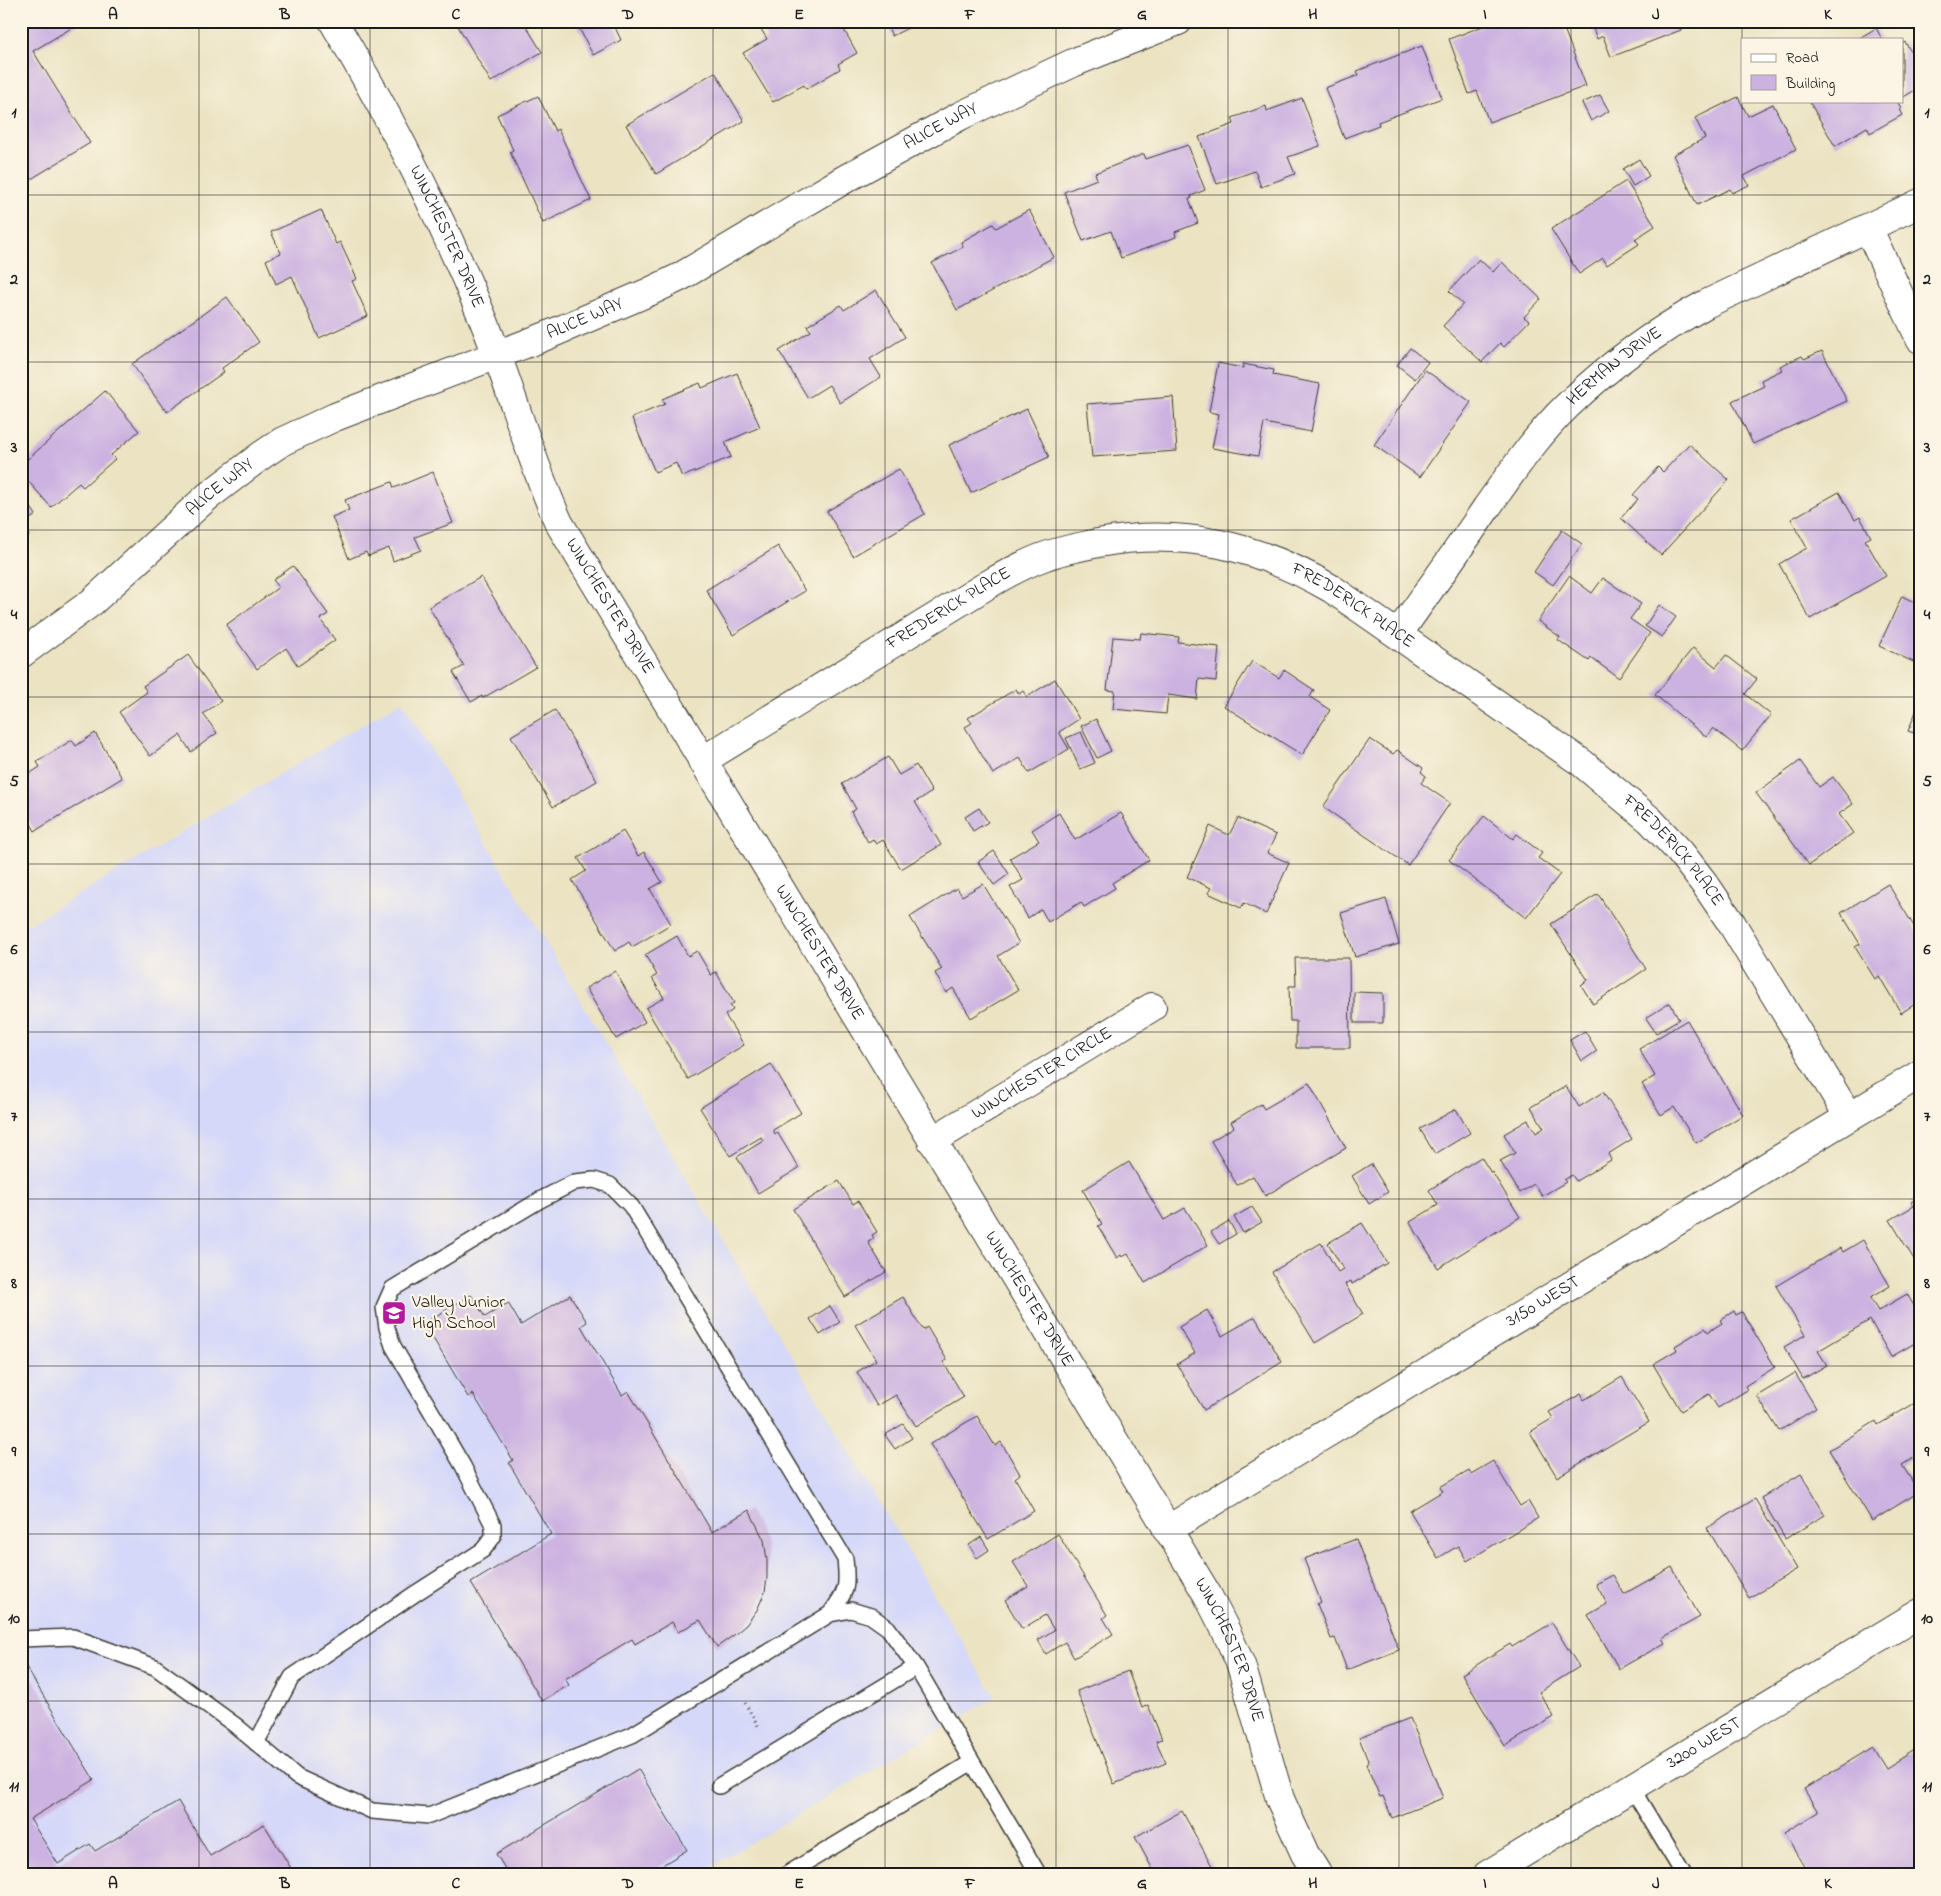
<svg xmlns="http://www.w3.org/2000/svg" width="1941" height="1896" font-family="'Indie Flower',sans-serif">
  <rect width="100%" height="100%" fill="#fcf5e5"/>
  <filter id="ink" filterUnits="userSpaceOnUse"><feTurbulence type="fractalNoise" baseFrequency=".02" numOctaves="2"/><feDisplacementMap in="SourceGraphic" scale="10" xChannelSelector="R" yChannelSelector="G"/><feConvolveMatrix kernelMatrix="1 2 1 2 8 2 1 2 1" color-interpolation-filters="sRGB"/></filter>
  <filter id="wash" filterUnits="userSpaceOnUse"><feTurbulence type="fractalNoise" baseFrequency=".0096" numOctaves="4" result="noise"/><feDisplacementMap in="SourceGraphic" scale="20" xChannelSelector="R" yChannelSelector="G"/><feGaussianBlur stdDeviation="1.12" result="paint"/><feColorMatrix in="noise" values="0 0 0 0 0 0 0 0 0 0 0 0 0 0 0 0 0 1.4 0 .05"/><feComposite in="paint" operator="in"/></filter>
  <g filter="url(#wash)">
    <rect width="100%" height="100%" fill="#ebe3c2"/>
    <path fill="#d5d8f9" d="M402,701l593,996 -298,178h-676v-946z"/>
    <g id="blocks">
      <path fill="#ccb2e1" d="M21,21h62l-50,30 57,92 -67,41 -2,-3z
        M455,21h68l19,31 -51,30z
        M588,21h24l9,19 -28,15 -15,-29z
        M756,21h83l18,32 -19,11 2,5 -34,20 -2,-4 -31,17 -30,-49 24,-14z
        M885,21h37l-30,15z
        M1487,21h74l25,65 -97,36 -12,-31 -8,3 -20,-55 34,-13 -2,-3z
        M1590,21h88l3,9 -70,27 -8,-21 -6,3z
        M1876,28l6,11h-24z
        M1905,42l15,24v21l-18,11v-54z
        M1422,46l20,52 -64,24 1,3 -35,13 -19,-50 34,-13 -2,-4z
        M715,72l29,49 -88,53 -30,-49z
        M1600,95l9,16 -18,10 -9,-18z
        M538,96l17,35 3,-2 33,71 -48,23 -33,-71 3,-2 -16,-35z
        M1738,97l10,19 25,-12 23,45 -52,27 5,9 -17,8 -2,-4 -33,16 -24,-50 32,-17 -10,-20z
        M1302,98l18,48 -32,11 7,17 -34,13 -6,-16 -38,13 -18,-47 35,-13 -2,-6 34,-12 1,5z
        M1809,101h88l4,7 -2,1 3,6 -32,18 -3,-6 -32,19z
        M1188,145l17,45 -14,6 1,2 -3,1 9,24 -23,9 1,5 -55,21 -10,-27 -28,10 -19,-49 33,-13 -2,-6 49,-19 2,5z
        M1639,159l10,17 -16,10 -10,-17z
        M1626,181l29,45 -20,13 4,5 -32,21 -4,-7 -24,16 -28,-45z
        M321,210l15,34 4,-2 17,37 -5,2 16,35 -49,22 -27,-62 -16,8 -10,-24 15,-7 -10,-21z
        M1029,210l25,47 -97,53 -25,-47 31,-16 -2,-5 32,-18 3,4z
        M1479,259l14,13 9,-10 39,37 -17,18 5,4 -25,26 -4,-4 -18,19 -39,-36 20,-22 -14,-13z
        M876,290l29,47 -35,22 11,18 -41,26 -11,-18 -21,13 -29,-47 32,-20 -4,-5 34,-21 3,5z
        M227,297l32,45 -37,26 2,4 -57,40 -2,-4 -1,1 -32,-45z
        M1410,348l18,14 -13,17 -18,-14z
        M1822,351l25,50 -94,43 -21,-43 32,-15 -3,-6 21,-10 -2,-4 22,-10 2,3z
        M1218,363l25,5v-4l31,6 -1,5 47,9 -9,48 -47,-9 -6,33 -46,-8 7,-34 -10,-2z
        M1425,370l46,32 -51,75 -46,-32z
        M737,373l23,54 -35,15 6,15 -49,20 -6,-14 -21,9 -23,-54 33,-14 -3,-5 38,-16 2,5z
        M105,391l34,40 -28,24 4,4 -32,28 -4,-4 -28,24 -30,-34v-8z
        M1173,397l4,54 -85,6 -5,-53z
        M1027,409l22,48 -78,36 -22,-48z
        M1689,444l40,36 -68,75 -40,-37 17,-19 -5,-4 25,-28 5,5z
        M899,469l26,45 -72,42 -26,-45z
        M433,472l20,51 -38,14 6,13 -28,11 -4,-13 -21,8 -2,-4 -17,7 -17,-42 17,-7 -4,-10 47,-18 2,6z
        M21,492l15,23 -14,9 7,12 -8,5z
        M1839,492l16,28 5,-3 11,20 -6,3 21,36 -76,43 -31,-55 28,-16 -16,-29z
        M1562,530l20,14 -29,41 -19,-13z
        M778,546l27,45 -72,44 -27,-45z
        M293,566l35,48 -8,5 15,21 -37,26 -12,-18 -29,21 -31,-44 53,-38 -6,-7z
        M1569,576l23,17 11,-15 38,26 -11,15 20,14 -31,45 -28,-20 -2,3 -31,-21 2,-3 -22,-16z
        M481,577l55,90 -53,31 -1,-2 -11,6 -18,-30 11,-6 -35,-59z
        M1902,596l18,9v60l-41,-19z
        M1659,605l17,12 -14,20 -17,-11z
        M1141,633l38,4 -1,5 41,5 -3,34 -17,-2 -2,20 -29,-4 -2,19 -53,-5 2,-18 -8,-1 6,-53 27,2z
        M1693,648l23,19 10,-12 31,24 -12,15 26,21 -29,36 -29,-23 -7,9 -51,-42z
        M188,655l33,46 -18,13 14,19 -26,19 -11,-17 -30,21 -31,-44 28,-20 -4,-6z
        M1252,661l27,17 5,-8 30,20 -4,7 20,13 -28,45 -78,-49z
        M1055,679l24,40 -20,13 10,17 -40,24 -9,-15 -27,16 -28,-47 7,-4 -4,-5 48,-29 3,5 4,-3 4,6z
        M1920,702v33l-12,-4z
        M555,710l42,71 -44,26 -42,-71z
        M1096,719l15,32 -14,7 -16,-32z
        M1081,732l14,31 -15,6 -14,-31z
        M95,733l27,45 -87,53 -14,-24v-28l19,-12 -3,-5 35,-22 4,6z
        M1370,739l23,15 4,-4 26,18 -2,4 5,4 -5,7 29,20 -42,62 -85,-58z
        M888,757l11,18 17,-10 16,27 -17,10 26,43 -40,24 -18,-29 -7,4 -3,-5 -5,3 -17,-30 5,-3 -14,-25z
        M1800,761l19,26 14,-10 20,27 -14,10 14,19 -44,32 -53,-72z
        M979,808l9,14 -15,9 -8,-14z
        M1059,813l16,27 46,-27 28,47 -37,23 3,5 -31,19 -3,-5 -33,20 -7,-13 -13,9 -18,-31 13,-7 -13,-22 29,-17 -7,-11z
        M1484,816l29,23 4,-5 25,19 -4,5 22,16 -34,44 -77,-58z
        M1238,818l38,17 -9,18 22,10 -23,51 -22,-11 -3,5 -33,-15 3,-5 -24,-11 23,-51 19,9z
        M623,831l15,25 6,-4 18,30 -12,7 21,35 -39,23 -3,-5 -14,9 -43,-71 14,-9 -8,-13z
        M994,851l15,23 -15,11 -16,-23z
        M983,884l36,59 -21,13 20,34 -47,28 -18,-30 -7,5 -11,-20 7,-4 -32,-52 47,-29 5,8z
        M1888,884l32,52v65l-19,12 -22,-37 -4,3 -20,-32 5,-3 -19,-31z
        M1598,894l48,75 -53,35 -12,-19 7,-5 -37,-56z
        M1386,899l13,45 -44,13 -14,-44z
        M677,936l11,20 9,-5 14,24 5,-3 18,31 -4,2 3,5 -8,5 19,30 -56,34 -42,-71 18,-10 -12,-20 5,-3 -12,-20z
        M1295,958h54l1,90h-54v-27h-6l-1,-35h7z
        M615,971l30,51 -29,17 -30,-51z
        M1354,992l29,1v30h-29z
        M1670,1003l9,16 -23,14 -10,-15z
        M1687,1020l56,95 -47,28 -22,-36 -13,8 -19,-31 13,-8 -16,-27z
        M1585,1031l12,20 -15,10 -12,-21z
        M771,1064l30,49 -28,17 2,4 2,-2 22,36 -41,25 -21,-36 26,-16 -2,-4 -31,19 -30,-48z
        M1309,1083l37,65 -81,48 -12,-20 -16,9 -26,-44 23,-14 -3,-5 30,-18 3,5z
        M1566,1086l13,21 24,-15 29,47 -24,15 3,6 -35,21 -4,-6 -8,5 2,2 -24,14 -8,-12 -14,9 -20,-32 15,-8 -11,-19 24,-14 8,13 8,-5 -13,-21z
        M1456,1109l14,24 -35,21 -15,-25z
        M1481,1157l10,16 1,-1 28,45 -82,51 -28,-46 28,-17 -9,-15z
        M1129,1162l35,58 21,-12 23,37 -63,38 -17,-29 -6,3 -1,-2 -4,3 -19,-32 4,-2 -19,-34z
        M1371,1164l17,28 -19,12 -17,-28z
        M839,1181l14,23 5,-3 19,31 -5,3 2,4 -6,3 18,30 -41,25 -52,-88z
        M1920,1197v68l-2,1 -28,-46 24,-14 -3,-4z
        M1252,1207l10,15 -19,11 -9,-16z
        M1229,1221l7,13 -17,10 -8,-12z
        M1362,1223l25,40 -35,21 -1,-3 -6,3 18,30 -48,29 -43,-71 49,-29 17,29 5,-3 -15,-26z
        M1863,1240l27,46 -20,12 8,13 29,-17 13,22v24l-29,17 -21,-37 -52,31 9,14 -24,14 -19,-32 21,-12 -29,-49 64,-38 3,4z
        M471,1295l14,22 23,-14 13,22 49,-30 17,27 -6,4 41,69 6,-4 84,141 37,-22 15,30 3,20v17l-2,15 -8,18 -11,15 -12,10 -17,12 -17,-27 -22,12 -6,-10 -37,22 -3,-5 -67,40 4,6 -27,16 -71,-118 80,-49 -42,-71 4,-3 -40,-66 -5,3 -44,-74z
        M903,1297l20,33 4,-3 20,33 -4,2 21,35 -48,29 -20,-31 -19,11 -20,-34 19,-12 -21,-35z
        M830,1306l10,16 -20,13 -10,-16z
        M1207,1310l15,26 33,-19 27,45 -78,48 -27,-46 18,-11 -16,-26z
        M1734,1311l2,4 6,-3 33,55 -30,19 2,4 -29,18 -9,-14 -28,17 -28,-47 24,-14 -2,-4 30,-18 3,4 14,-9 -2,-3z
        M1795,1373l21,35 -37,23 -22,-35z
        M1622,1377l27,45 -92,55 -27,-45 23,-14 -4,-6 32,-18 3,6z
        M1920,1400v54l-18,11 17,27 -47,29 -43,-71 47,-29 2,4z
        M977,1416l18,30 6,-4 19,32 -5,4 19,33 -46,28 -58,-95z
        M903,1424l9,14 -17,11 -10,-14z
        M1493,1461l27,45 8,-5 10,17 -71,43 -9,-15 -20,12 -28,-47 33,-20 -3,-4 29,-17 2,4z
        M1801,1474l24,41 -40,24 -24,-41z
        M1755,1499l42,70 -48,29 -42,-70z
        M1058,1534l49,81 -4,3 10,16 -39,24 -9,-16 -19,12 -8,-14 16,-10 -9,-15 -23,14 -17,-29 23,-14 -15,-24z
        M981,1537l8,13 -12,8 -8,-13z
        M1356,1539l43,111 -52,20 -12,-32 -4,1 -14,-35 4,-2 -17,-43z
        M1672,1567l28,50 -38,21 3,5 -46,26 -31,-54 19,-11 -11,-20 17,-9 11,19z
        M1552,1623l27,44 -40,25 15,25 -49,29 -43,-72 48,-30 2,3z
        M26,1667l68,113 -64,39 28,45 32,-20 5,7 83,-50 32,55 54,-32 31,51h-274v-206z
        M1128,1671l14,37 6,-3 14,34 -6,2 10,22 -52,21 -37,-93z
        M1410,1718l33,80 -51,20 -9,-22 -3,1 -14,-33 3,-2 -10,-24z
        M1873,1747l13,21 32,-20 2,3v124h-111l-25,-42 34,-21 -14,-23z
        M638,1769l49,81 -41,25h-137l-13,-21z
        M1182,1811l35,64h-61l-21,-38z"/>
    </g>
  </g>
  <g filter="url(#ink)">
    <use href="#blocks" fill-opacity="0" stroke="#3b3a35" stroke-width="1"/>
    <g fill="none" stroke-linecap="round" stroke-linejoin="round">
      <defs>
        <path id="service" d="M21,1639l52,-2 82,30 80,58 62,52 75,34 57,5 203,-81 198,-121 21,-4 20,6 17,12 28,39
          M256,1743l36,-66 124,-84 67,-43 10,-13v-12l-30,-59 -70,-120 -6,-18 -3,-21 8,-18 148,-89 35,-18 19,-2 16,5 21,21 214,353c3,29 2,32 -15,55
          M719,1786l197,-119 123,208
          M1631,1787l53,88
          M786,1875l186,-113"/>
        <g id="minor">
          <path id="s1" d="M333,21c56,94 106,191 148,293 29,69 47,141 78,209l648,1071 18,35 16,36 39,134 25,55 13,21"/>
          <path d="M1868,228l52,111"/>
          <path id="s2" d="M1398,634c30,-42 60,-84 89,-127 25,-35 49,-71 80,-101 42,-41 88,-74 139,-102l214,-101"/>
          <path id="s3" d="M21,654l71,-52 115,-105 55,-42 21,-14 52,-24 211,-81 103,-44 31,-15 165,-98 115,-63 115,-54 103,-41"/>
          <path id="s4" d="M702,761l287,-177c17,-10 35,-20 54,-27 18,-7 37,-10 55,-14 85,-16 160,3 234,46l250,174 68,57 30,32 27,35 25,37 117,193"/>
          <path id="s5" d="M932,1141l220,-134"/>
          <path id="s6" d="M1167,1530l753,-456"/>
        </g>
        <g id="tertiary">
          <path id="s7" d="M1487,1875l433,-262"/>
        </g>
      </defs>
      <use href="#service" stroke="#3b3a35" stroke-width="18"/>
      <use href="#minor" stroke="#3b3a35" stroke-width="30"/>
      <use href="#tertiary" stroke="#3b3a35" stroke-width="30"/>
      <path stroke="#3b3a35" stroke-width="3" stroke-dasharray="1 4" stroke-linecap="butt" d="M745,1703l15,26"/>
      <use href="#service" stroke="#fff" stroke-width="15"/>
      <use href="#minor" stroke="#fff" stroke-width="28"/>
      <use href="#tertiary" stroke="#fff" stroke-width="28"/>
    </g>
  </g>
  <path fill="none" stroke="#1c1c1c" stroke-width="1" stroke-opacity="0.55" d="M199,21v1854M370,21v1854M542,21v1854M713,21v1854M885,21v1854M1056,21v1854M1228,21v1854M1399,21v1854M1571,21v1854M1742,21v1854M21,195h1899M21,362h1899M21,530h1899M21,697h1899M21,864h1899M21,1032h1899M21,1199h1899M21,1366h1899M21,1534h1899M21,1701h1899"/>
  <defs>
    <symbol id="school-square" viewBox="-11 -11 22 22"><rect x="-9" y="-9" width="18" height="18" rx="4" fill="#b5179e" stroke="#fcf5e5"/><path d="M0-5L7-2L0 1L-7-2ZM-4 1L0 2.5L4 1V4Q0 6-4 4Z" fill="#fff"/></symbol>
  </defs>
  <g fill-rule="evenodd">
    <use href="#school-square" x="380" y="1299" width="28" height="28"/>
  </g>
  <g text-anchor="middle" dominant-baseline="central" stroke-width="4.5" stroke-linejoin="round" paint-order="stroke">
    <g font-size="18" fill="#1c1c1c" stroke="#fcf5e5">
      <text stroke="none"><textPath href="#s3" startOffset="1069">ALICE WAY</textPath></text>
      <text stroke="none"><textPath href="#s1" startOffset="244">WINCHESTER DRIVE</textPath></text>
      <text stroke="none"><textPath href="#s3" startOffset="664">ALICE WAY</textPath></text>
      <text stroke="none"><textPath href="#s2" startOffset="346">HERMAN DRIVE</textPath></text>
      <text stroke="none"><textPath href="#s3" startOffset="260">ALICE WAY</textPath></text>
      <text stroke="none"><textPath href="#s1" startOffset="649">WINCHESTER DRIVE</textPath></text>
      <text stroke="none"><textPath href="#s4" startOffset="725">FREDERICK PLACE</textPath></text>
      <text stroke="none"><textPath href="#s4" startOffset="290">FREDERICK PLACE</textPath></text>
      <text stroke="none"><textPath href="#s4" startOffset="1130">FREDERICK PLACE</textPath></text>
      <text stroke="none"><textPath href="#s1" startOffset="1054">WINCHESTER DRIVE</textPath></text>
      <text stroke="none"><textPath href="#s5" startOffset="129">WINCHESTER CIRCLE</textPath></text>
      <text stroke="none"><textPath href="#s1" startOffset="1459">WINCHESTER DRIVE</textPath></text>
      <text stroke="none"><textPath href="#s6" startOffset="440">3150 WEST</textPath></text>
      <text stroke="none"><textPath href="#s1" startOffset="1864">WINCHESTER DRIVE</textPath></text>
      <text stroke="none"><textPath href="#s7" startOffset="254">3200 WEST</textPath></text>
    </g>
    <g font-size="18" fill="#1c1c1c" stroke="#fcf5e5" text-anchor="start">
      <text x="412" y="1303">Valley Junior<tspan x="412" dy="21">High School</tspan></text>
    </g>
  </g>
  <rect width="1941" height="1896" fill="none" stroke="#fcf5e5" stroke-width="55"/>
  <rect x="1741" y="38" width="162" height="65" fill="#fcf5e5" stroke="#a29e95"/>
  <rect x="1751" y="54" width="25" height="8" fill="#ffffff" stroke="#a29e95"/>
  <text x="1786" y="62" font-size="15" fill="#1c1c1c">Road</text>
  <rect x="1751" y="75" width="25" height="15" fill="#ccb2e1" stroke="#a29e95"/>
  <text x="1786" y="88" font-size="15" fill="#1c1c1c">Building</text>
  <rect x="28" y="28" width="1886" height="1840" fill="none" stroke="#1c1c1c" stroke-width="2"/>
  <g font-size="16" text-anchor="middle" font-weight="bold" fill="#1c1c1c">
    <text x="113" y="19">A</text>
    <text x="285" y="19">B</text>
    <text x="456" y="19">C</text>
    <text x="628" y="19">D</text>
    <text x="799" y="19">E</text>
    <text x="970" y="19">F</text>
    <text x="1142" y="19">G</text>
    <text x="1313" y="19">H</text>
    <text x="1485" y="19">I</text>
    <text x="1656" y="19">J</text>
    <text x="1828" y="19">K</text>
    <text x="14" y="117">1</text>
    <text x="1927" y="117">1</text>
    <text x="14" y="284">2</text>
    <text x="1927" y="284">2</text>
    <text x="14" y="452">3</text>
    <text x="1927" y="452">3</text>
    <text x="14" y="619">4</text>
    <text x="1927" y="619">4</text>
    <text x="14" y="786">5</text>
    <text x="1927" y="786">5</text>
    <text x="14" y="954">6</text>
    <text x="1927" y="954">6</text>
    <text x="14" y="1121">7</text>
    <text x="1927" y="1121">7</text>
    <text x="14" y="1288">8</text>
    <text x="1927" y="1288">8</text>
    <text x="14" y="1456">9</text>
    <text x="1927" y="1456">9</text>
    <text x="14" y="1623">10</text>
    <text x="1927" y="1623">10</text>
    <text x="14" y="1791">11</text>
    <text x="1927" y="1791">11</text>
    <text x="113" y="1888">A</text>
    <text x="285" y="1888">B</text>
    <text x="456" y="1888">C</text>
    <text x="628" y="1888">D</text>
    <text x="799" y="1888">E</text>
    <text x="970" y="1888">F</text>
    <text x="1142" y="1888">G</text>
    <text x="1313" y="1888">H</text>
    <text x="1485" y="1888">I</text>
    <text x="1656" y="1888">J</text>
    <text x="1828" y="1888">K</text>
  </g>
</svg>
